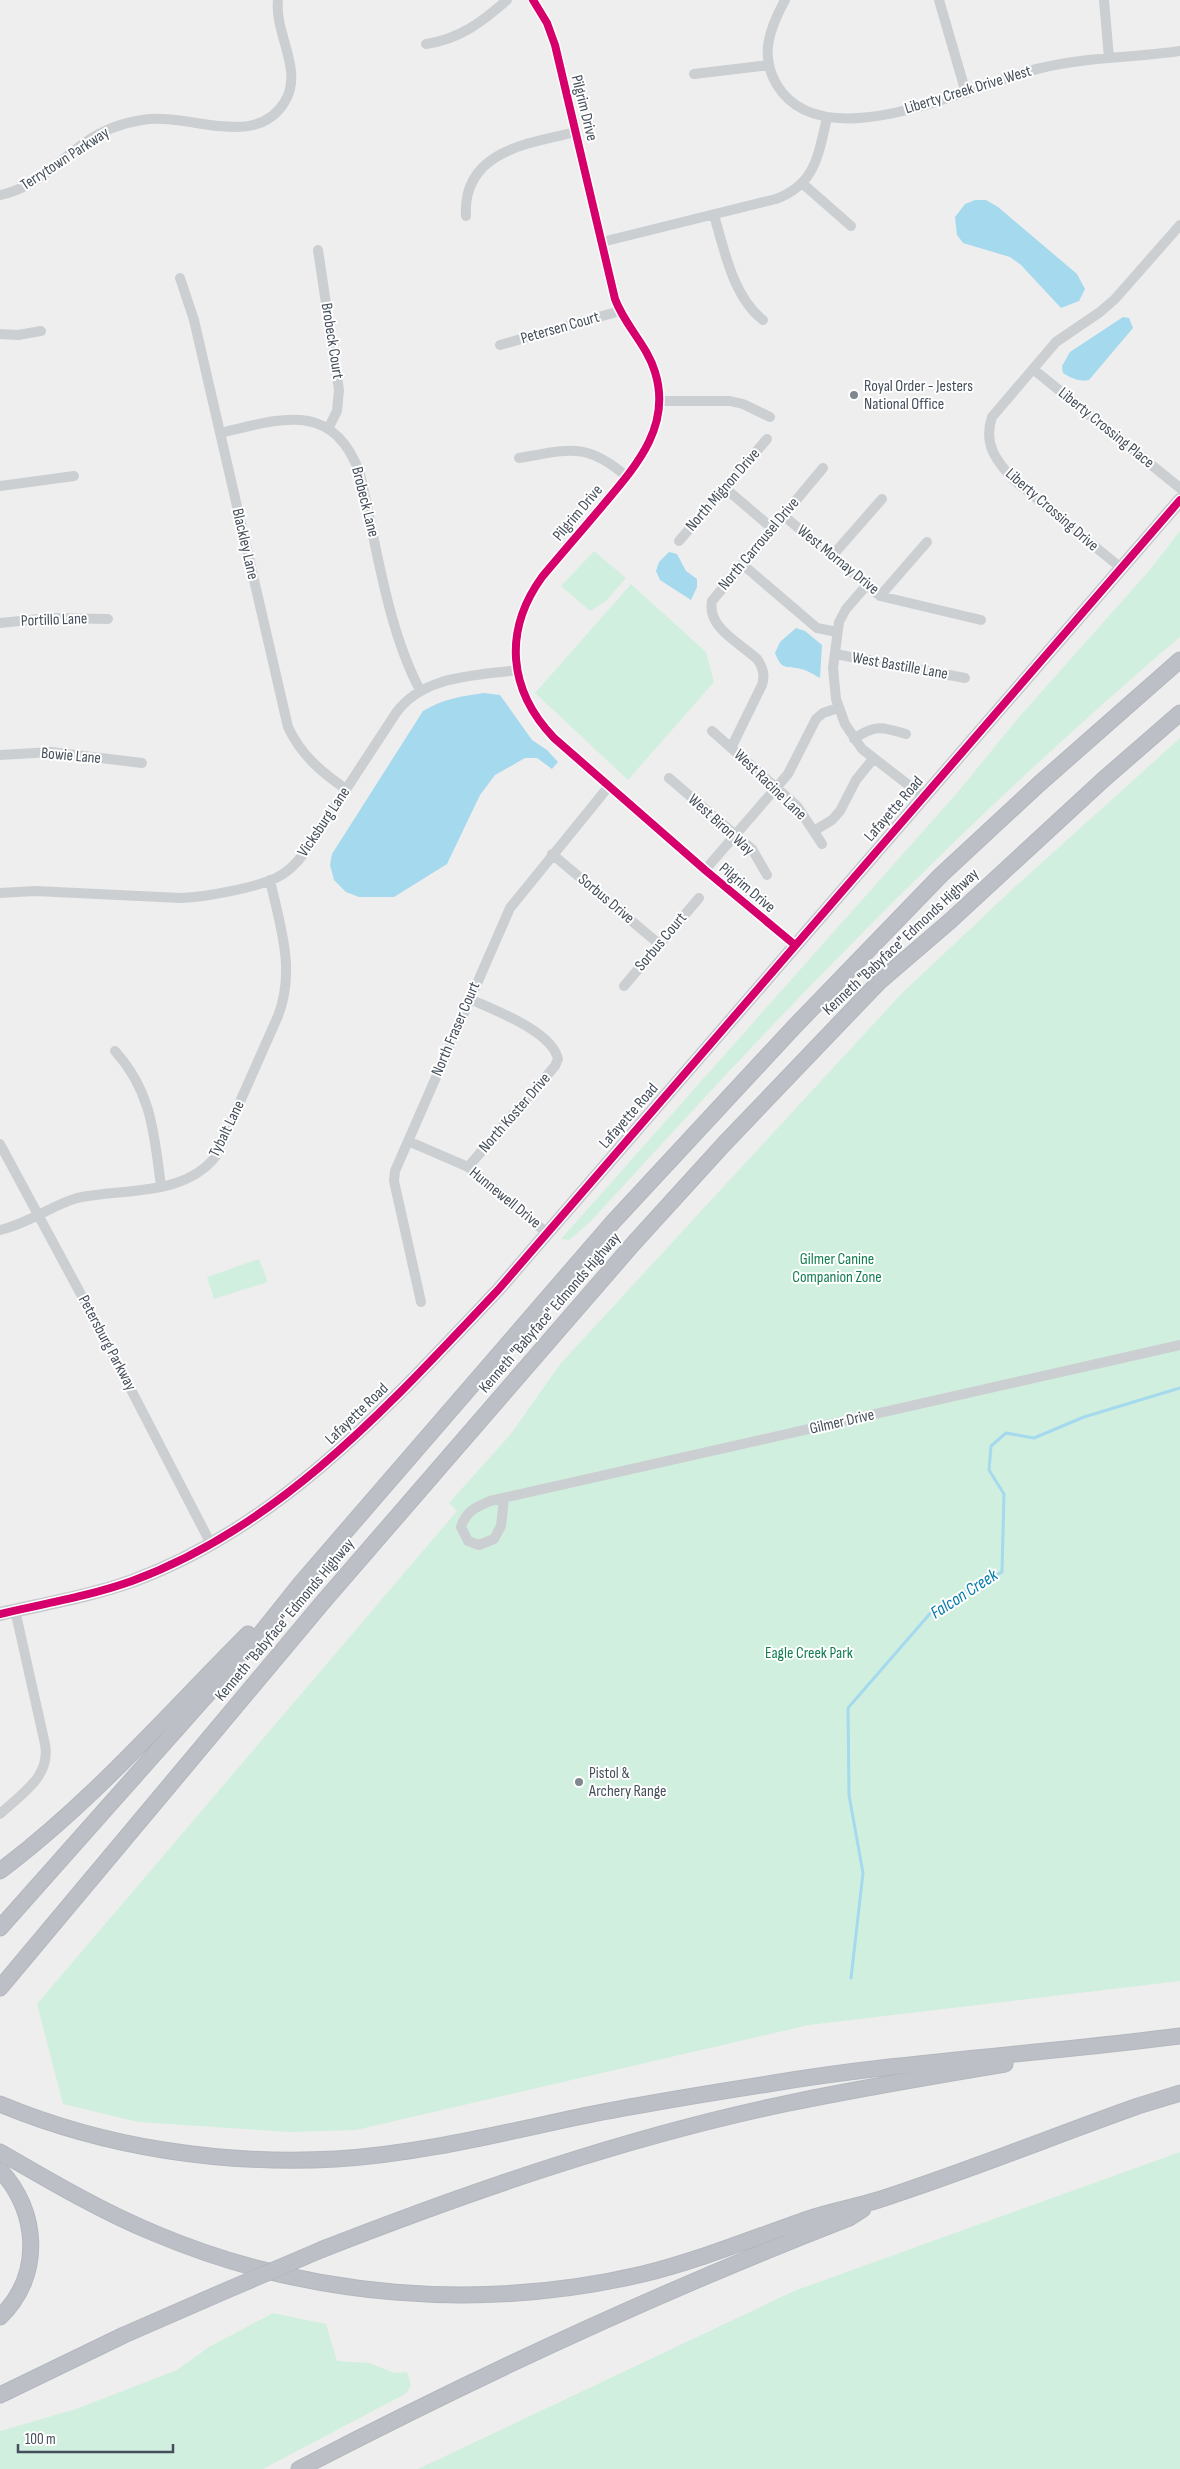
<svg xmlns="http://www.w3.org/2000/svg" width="1180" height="2469" font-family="'Sofia Sans Condensed',sans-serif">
  <rect width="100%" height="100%" fill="#efeeee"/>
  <path fill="#d1efdf" d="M1180,531v106c-144,122 -280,255 -411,392 -60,63 -119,128 -179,193l-21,18 -8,-1 396,-446 62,-76 129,-145z
    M594,551l32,27 -20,23 -16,10 -29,-25z
    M631,584l75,68 8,30 -86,98 -93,-87z
    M1180,738v1243l-371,44 -453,105 -66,2 -152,-10 -75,-18 -26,-100 420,-493 -8,-8 61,-68 51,-72 341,-370 115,-108z
    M259,1259l9,23 -54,17 -7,-22z
    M1180,2152v317h-762l376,-178z
    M273,2313l53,11 11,37 32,2 26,10 12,-1 4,13 -4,8 -144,76h-263v-38l76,-22 101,-39 32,-23z"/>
  <path fill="#a4d9ee" d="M975,200h11l12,7 79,67 8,15 -6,12 -18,7 -40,-43 -11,-8 -47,-14 -6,-8 -2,-18 10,-13z
    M1123,317l6,1 4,10 -44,52c-10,2 -18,-2 -26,-7l-1,-7 8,-14z
    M669,552l8,2 9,17 11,8v8l-6,13 -31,-20 -4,-9 3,-9z
    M796,628l9,3 17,14 -2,33c-6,-3 -13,-8 -19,-9 -16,-4 -19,2 -26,-16l5,-11z
    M484,693l16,2 32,45 15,10 11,12 -6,7 -15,-11h-12l-30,17 -15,20 -33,69 -53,33h-35l-13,-5 -12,-12 -4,-15 2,-11 91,-143c20,-12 39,-15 61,-18z"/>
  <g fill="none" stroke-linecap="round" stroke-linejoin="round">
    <path stroke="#a4d9ee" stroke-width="3" d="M851,1978l12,-105 -14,-78 -1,-87 86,-99 68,-37 2,-78 -15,-24 2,-24 15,-13 28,5 50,-21 96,-29"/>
    <defs>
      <path id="highway" d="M0,1871c92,-69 167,-156 248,-237
        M0,1928l254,-286 47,-59 312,-361 181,-195 147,-152 98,-91 141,-124
        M0,1988l323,-386 310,-358 91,-100 155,-162 71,-61 154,-142 76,-66
        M0,2104c106,44 222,61 336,55 82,-5 162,-25 242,-42 63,-13 127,-23 190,-33 136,-23 275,-30 412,-48
        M0,2152c50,29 101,59 154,81 153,65 327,79 489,41 57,-14 110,-36 165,-55 23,-8 47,-12 70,-19 87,-28 173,-63 260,-94l42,-13
        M0,2170c39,41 43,106 0,147
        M323,2249c151,-59 307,-113 466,-146 72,-15 144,-27 216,-39
        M0,2395l124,-60 101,-44
        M299,2469c179,-93 362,-178 550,-251l14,-9"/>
    </defs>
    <use href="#highway" stroke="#b3b7be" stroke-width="17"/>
    <path stroke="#cccfd1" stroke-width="10" d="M533,0l14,23 8,22 60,254c10,27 32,46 40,73 17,54 -19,94 -51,132 -20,24 -41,48 -62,73 -39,54 -34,113 12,161l151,132 90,75
      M785,0c-15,28 -26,55 -8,85 47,78 200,-3 264,-17 46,-11 93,-10 139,-17
      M939,0l27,93
      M1104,0l5,58
      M426,44c34,-5 56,-22 81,-44
      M694,74l75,-9
      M802,183l49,43
      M0,195c35,-7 58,-34 86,-53 17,-12 36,-19 56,-22 47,-8 112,30 142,-17 21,-32 -10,-69 -6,-103
      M714,215c10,34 19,82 49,105
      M466,216c-4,-65 63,-73 110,-84
      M602,242l174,-43c40,-15 42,-44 51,-81
      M318,250l21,140 -2,21 -9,18
      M180,278l14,42 94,407c13,28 33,45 58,62
      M0,334l18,1 23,-4
      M500,345l120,-34
      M1033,369l147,119
      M660,401h70l13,3 27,13
      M220,433c60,-14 113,-34 140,41 16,69 27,154 60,216
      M519,458c49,-8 67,-17 108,19
      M0,486l74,-10
      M725,488l48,41
      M784,516l96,80 101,24
      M679,541l88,-102
      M832,556l50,-57
      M742,564l75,64 20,4
      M1121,568l-107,-88c-18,-19 -31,-36 -22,-63l64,-75 44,-30 15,-13 65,-74
      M866,586l-20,23 -7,13 -6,46 3,31 9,25 17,25 62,48
      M880,596l47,-54
      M0,623l49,-5 59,1
      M835,654l130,24
      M712,731l85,75 25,38
      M854,739c20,-15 29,-12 52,-5
      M731,748l31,-63c3,-9 1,-18 -5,-26 -17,-16 -50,-31 -45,-58l111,-133
      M0,755l51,-3 91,11
      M669,778l83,71 15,26
      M814,831l18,-11 8,-9 16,-31 17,-21
      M552,854l107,90
      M705,870l83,-96 28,-55 7,-6 15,-5
      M0,893l35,-2 146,7c25,-1 73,-10 95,-20 13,-6 21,-15 29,-26l91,-139c27,-38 79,-37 121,-43
      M624,986l75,-88
      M115,1051c37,41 39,83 46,135
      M408,1141l60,26 79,66
      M0,1144l98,182 113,218
      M468,1167l87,-101 3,-7c-6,-28 -64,-49 -88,-60
      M0,1230c28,-6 50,-24 77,-32 47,-10 107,-1 139,-42l62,-140c18,-46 2,-90 -8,-136
      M421,1302l-27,-121 1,-10 115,-263 99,-122
      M504,1499l-3,27 -7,13 -15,6 -11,-4 -7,-14c5,-16 15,-20 29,-26l690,-156
      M0,1814c22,-21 51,-37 45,-70l-30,-134"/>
    <path stroke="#c6c9cf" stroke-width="14" d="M0,1614c43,-10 90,-18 132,-33 150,-55 259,-178 366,-291l682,-790"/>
    <use href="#highway" stroke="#bcc0c6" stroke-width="15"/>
    <defs>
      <path id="highway-bridge" d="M225,2291l98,-42"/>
    </defs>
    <use href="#highway-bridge" stroke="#b3b7be" stroke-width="17" stroke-linecap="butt"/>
    <use href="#highway-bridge" stroke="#bcc0c6" stroke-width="15"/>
    <defs>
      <path id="cycleway" d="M533,0l14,23 8,22 60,254c10,27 32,46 40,73 17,54 -19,94 -51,132 -20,24 -41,48 -62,73 -39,54 -34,113 12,161l151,132 90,75
        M0,1614c43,-10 90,-18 132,-33 150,-55 259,-178 366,-291l682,-790"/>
    </defs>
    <use href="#cycleway" stroke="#fff" stroke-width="11"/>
    <use href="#cycleway" stroke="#d6006c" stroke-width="8"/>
  </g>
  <g fill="#80878e" stroke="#fff" stroke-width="2">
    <circle cx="854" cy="395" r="5"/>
    <circle cx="579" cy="1782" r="5"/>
  </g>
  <g text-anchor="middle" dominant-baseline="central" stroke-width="4" stroke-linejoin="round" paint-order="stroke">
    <g font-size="16" fill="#454f5b" stroke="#fff">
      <text transform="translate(968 90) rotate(-17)">Liberty Creek Drive West</text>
      <text transform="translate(584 108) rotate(76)">Pilgrim Drive</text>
      <text transform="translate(65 159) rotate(-33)">Terrytown Parkway</text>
      <text transform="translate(560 328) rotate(-16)">Petersen Court</text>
      <text transform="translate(332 341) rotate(81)">Brobeck Court</text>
      <text transform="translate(1106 428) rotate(39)">Liberty Crossing Place</text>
      <text transform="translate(723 490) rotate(-49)">North Mignon Drive</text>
      <text transform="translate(365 502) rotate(76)">Brobeck Lane</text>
      <text transform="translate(1052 510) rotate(41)">Liberty Crossing Drive</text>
      <text transform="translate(578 513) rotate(-50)">Pilgrim Drive</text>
      <text transform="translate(245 544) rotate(77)">Blackley Lane</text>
      <text transform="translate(759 544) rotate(-50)">North Carrousel Drive</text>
      <text transform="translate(838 560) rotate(39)">West Mornay Drive</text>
      <text transform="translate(54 620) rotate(-2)">Portillo Lane</text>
      <text transform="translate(900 666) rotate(10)">West Bastille Lane</text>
      <text transform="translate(71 756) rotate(5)">Bowie Lane</text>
      <text transform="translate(770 785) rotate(44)">West Racine Lane</text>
      <text transform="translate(894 809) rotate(-49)">Lafayette Road</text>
      <text transform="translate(324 822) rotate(-56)">Vicksburg Lane</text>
      <text transform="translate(721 825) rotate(42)">West Biron Way</text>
      <text transform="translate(747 888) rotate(40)">Pilgrim Drive</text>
      <text transform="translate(606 899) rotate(40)">Sorbus Drive</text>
      <text transform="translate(661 942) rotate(-50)">Sorbus Court</text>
      <text transform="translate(901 942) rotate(-43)">Kenneth "Babyface" Edmonds Highway</text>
      <text transform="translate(456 1029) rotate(-67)">North Fraser Court</text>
      <text transform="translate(515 1113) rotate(-49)">North Koster Drive</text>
      <text transform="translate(629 1116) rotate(-49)">Lafayette Road</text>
      <text transform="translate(227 1129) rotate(-64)">Tybalt Lane</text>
      <text transform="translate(505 1198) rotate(39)">Hunnewell Drive</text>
      <text transform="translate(550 1313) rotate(-49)">Kenneth "Babyface" Edmonds Highway</text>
      <text transform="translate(107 1343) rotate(62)">Petersburg Parkway</text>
      <text transform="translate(357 1414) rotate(-44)">Lafayette Road</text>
      <text transform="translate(842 1422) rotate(-13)">Gilmer Drive</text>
      <text transform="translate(285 1620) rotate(-50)">Kenneth "Babyface" Edmonds Highway</text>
    </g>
    <g font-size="16" fill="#454f5b" stroke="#fff" text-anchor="start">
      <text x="864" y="386">Royal Order - Jesters<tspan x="864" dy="18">National Office</tspan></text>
      <text x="589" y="1773">Pistol &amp;<tspan x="589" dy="18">Archery Range</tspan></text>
    </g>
    <g font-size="16" fill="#137e51" stroke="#fff">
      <text x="837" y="1259">Gilmer Canine<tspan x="837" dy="18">Companion Zone</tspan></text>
      <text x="809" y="1653">Eagle Creek Park</text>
    </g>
    <g font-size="18" font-style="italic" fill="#077cab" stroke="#fff">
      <text transform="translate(964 1594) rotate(-33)">Falcon Creek</text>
    </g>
  </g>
  <path d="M18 2444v8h155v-8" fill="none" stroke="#454f5b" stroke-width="2.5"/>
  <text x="25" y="2444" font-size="15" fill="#454f5b" stroke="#ffffff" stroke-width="4" paint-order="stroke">100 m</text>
</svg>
